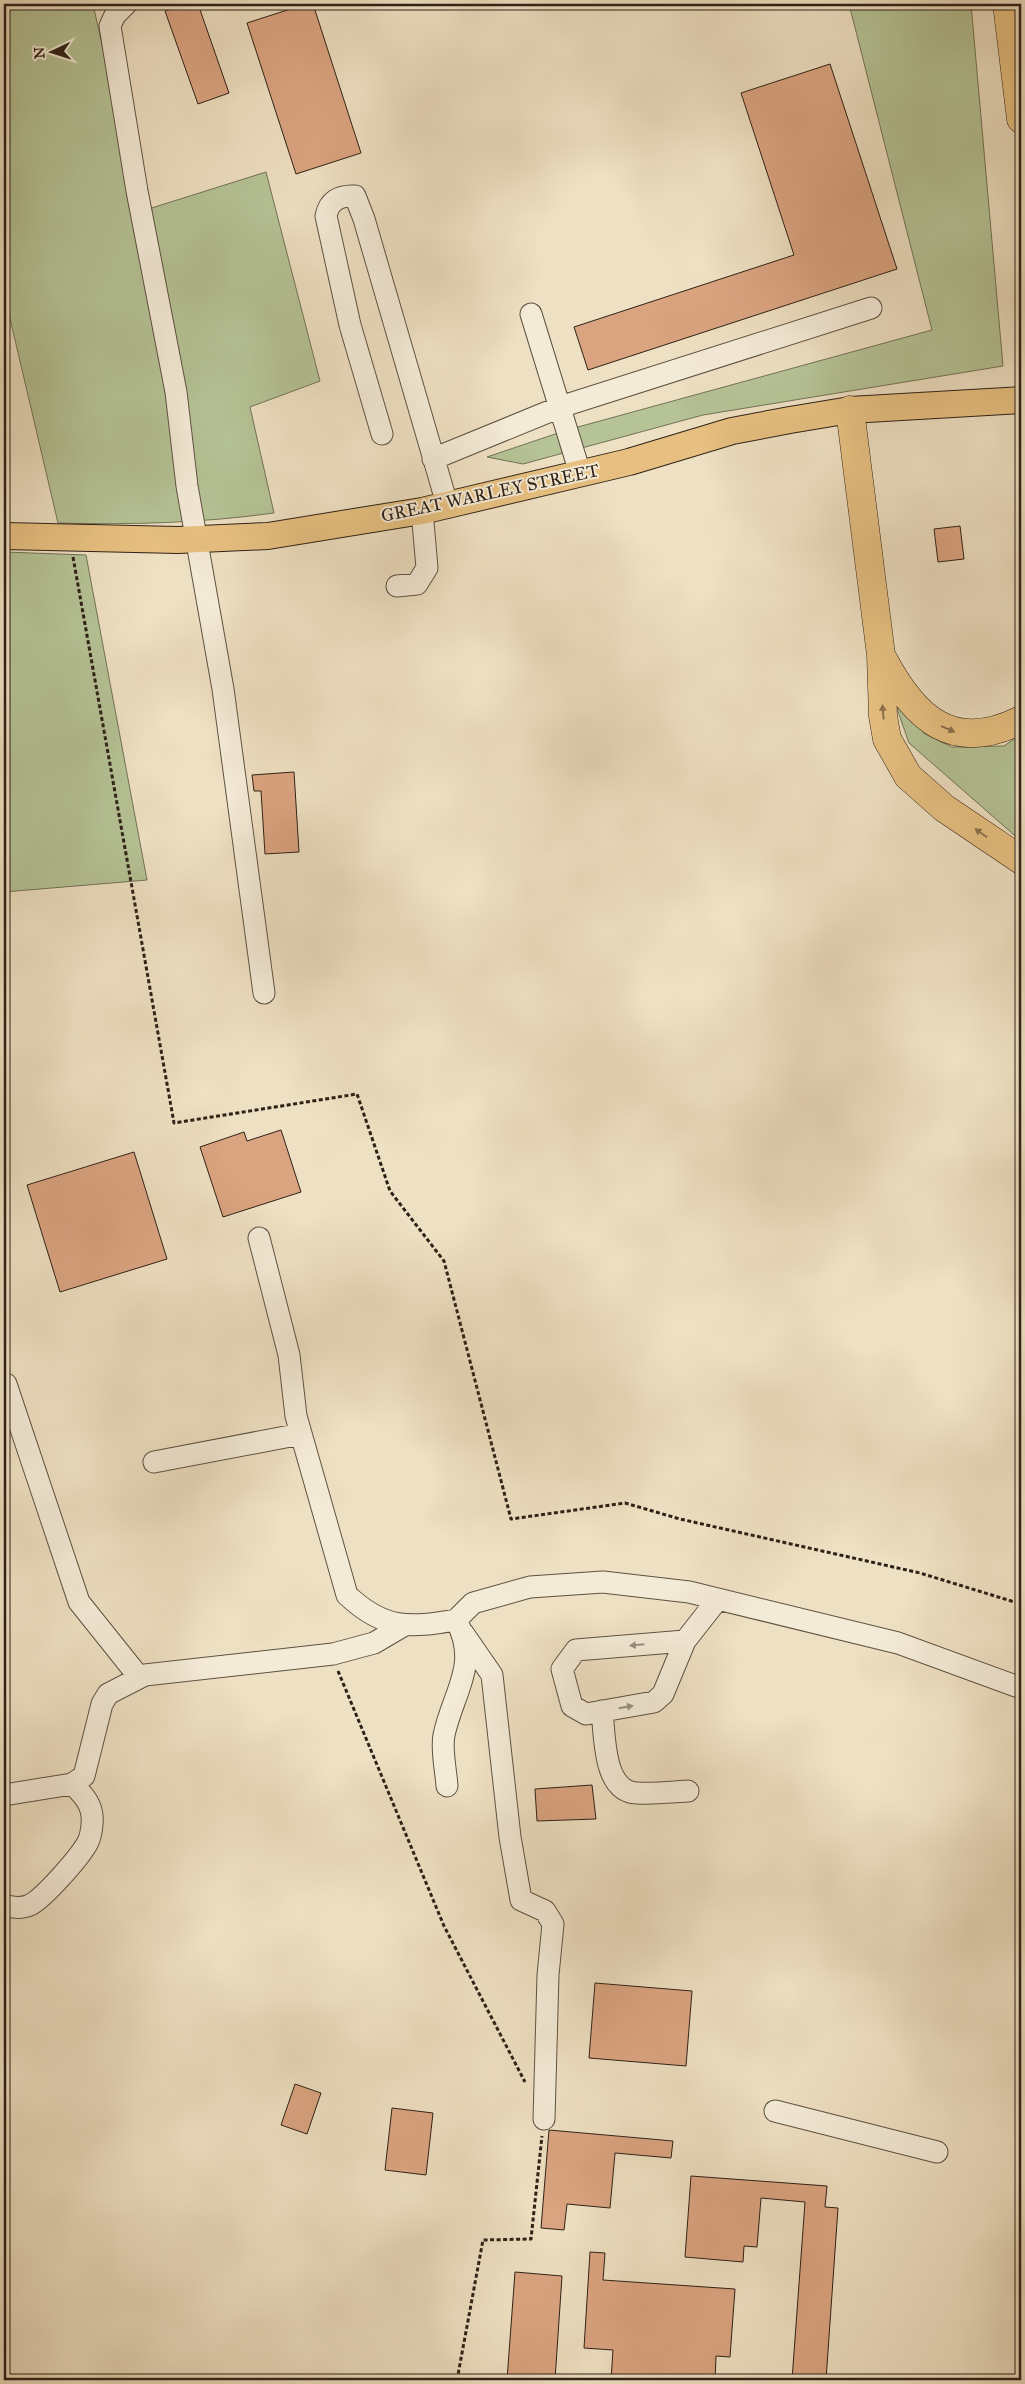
<svg xmlns="http://www.w3.org/2000/svg" width="1025" height="2384" font-family="'IM FELL Great Primer',serif">
  <rect width="100%" height="100%" fill="#eee0c2"/>
  <filter id="stains"><feTurbulence type="fractalNoise" baseFrequency=".004" numOctaves="4"/><feColorMatrix values="0 0 0 0 .2 0 0 0 0 .09 0 0 0 0 .02 0 0 0 .5 -.17"/></filter>
  <radialGradient id="worn" r=".72"><stop offset=".6" stop-color="#630" stop-opacity="0"/><stop offset="1" stop-color="#630" stop-opacity=".3"/></radialGradient>
  <path fill="#b5c396" stroke="#727256" d="M4,4h89l46,208 127,-40 54,209 -70,26 24,106c-72,10 -143,12 -216,10l-54,-230z
    M849,4h122l32,362 -300,49 -180,49 -36,-7 80,-27 365,-100z
    M4,552l82,3 61,325 -143,12z
    M895,703l30,31 27,13 52,-1 17,-12v107l-112,-98z"/>
  <path fill="#dba481" stroke="#2e2117" d="M186,4h12l31,89 -31,11 -33,-93z
    M306,4h7l48,149 -65,21 -49,-151z
    M830,64l67,205 -309,101 -14,-43 220,-72 -53,-162z
    M960,526l4,33 -26,3 -4,-33z
    M294,772l5,80 -34,2 -4,-63h-7l-2,-16z
    M281,1130l20,62 -78,25 -23,-70 44,-15 3,9z
    M134,1152l33,107 -107,33 -33,-107z
    M592,1785l4,34 -59,2 -2,-32z
    M595,1983l97,8 -6,75 -97,-8z
    M295,2084l26,9 -14,41 -26,-9z
    M392,2108l41,5 -7,62 -41,-5z
    M549,2130l124,11 -2,17 -56,-5 -5,55 -43,-4 -3,26 -23,-2z
    M691,2176l136,10 -2,21 13,1 -12,172h-34l13,-178 -44,-4 -4,49 -13,-1 -1,16 -58,-5z
    M590,2252l15,1 -2,27 132,9 -5,68 -14,-1 -1,24h-104l2,-30 -29,-2z
    M515,2272l47,4 -7,104h-48z"/>
  <g fill="none" stroke-linecap="round" stroke-linejoin="round">
    <defs>
      <path id="minor" d="M126,4l-11,11 -5,11 27,165 39,201 11,94 36,203 41,304
        M531,314l49,159
        M382,434l-32,-109 -24,-109c3,-15 13,-21 29,-20l9,23 83,285
        M433,459l127,-52 311,-99
        M397,586l20,-2 10,-16 -5,-57
        M259,1238l30,117 7,61 51,179c37,35 62,33 109,25
        M6,1384l73,218 60,75
        M154,1462l147,-28
        M463,1633l29,42 18,162 11,63 24,11 8,13 -5,51 -4,144
        M685,1641l-109,9 -14,19 10,37 14,8 68,-12 9,-8 22,-53 33,-42
        M602,1711c3,25 1,81 35,82 17,1 34,-1 51,-2
        M447,1786c-1,-16 -6,-36 -3,-51 9,-43 36,-70 12,-115l17,-17 57,-16 73,-5 86,10 209,51 123,45
        M4,1795l68,-11 12,-8 18,-72 6,-10 37,-19 188,-21 41,-11 29,-17
        M4,1905c9,3 17,4 26,0 14,-7 50,-48 58,-63 2,-4 4,-13 4,-18 2,-18 -8,-29 -20,-40
        M775,2111l162,41"/>
      <path id="major" d="M4,536l174,4 90,-4 154,-25 207,-49 103,-31 58,-11 60,-10 171,-10"/>
      <path id="highway" d="M1007,4l14,115
        M850,410l31,245 2,61 4,23 21,37 36,32 77,52
        M883,659c32,60 70,95 138,61"/>
    </defs>
    <use href="#minor" stroke="#5e5142" stroke-width="23"/>
    <use href="#major" stroke="#2e2117" stroke-width="28"/>
    <use href="#highway" stroke="#2e2117" stroke-width="29"/>
    <path stroke="#2e2117" stroke-width="3" stroke-dasharray="4 2.5" stroke-linecap="butt" d="M73,557l101,566 183,-29 33,97 54,70 67,258 114,-16 55,16 240,54 101,31
      M338,1671l106,255 81,156
      M457,2380l26,-140 48,-1 11,-103"/>
    <use href="#minor" stroke="#f4ebd7" stroke-width="21"/>
    <use href="#major" stroke="#e7c081" stroke-width="26"/>
    <use href="#highway" stroke="#e7c081" stroke-width="28"/>
  </g>
  <defs><path id="oneway-solid" d="M-6-.8H1V-3.2L6.5 0L1 3.2V.8H-6Z" transform="scale(1.25)"/></defs>
  <g fill="#8a704c">
    <use href="#oneway-solid" transform="translate(883 712) rotate(-95)"/>
    <use href="#oneway-solid" transform="translate(948 729) rotate(23)"/>
    <use href="#oneway-solid" transform="translate(981 833) rotate(-145)"/>
  </g>
  <g fill="#9b9081">
    <use href="#oneway-solid" transform="translate(637 1645) rotate(175)"/>
    <use href="#oneway-solid" transform="translate(626 1707) rotate(-10)"/>
  </g>
  <g text-anchor="middle" dominant-baseline="central" stroke-width="4" stroke-linejoin="round" paint-order="stroke">
    <g font-size="18" fill="#2e2117" stroke="#f4ebd7">
      <text transform="translate(490 493) rotate(-12)">GREAT WARLEY STREET</text>
    </g>
  </g>
  <rect width="1025" height="2384" fill="none" stroke="#eee0c2" stroke-width="20"/>
  <rect x="5" y="5" width="1015" height="2374" fill="none" stroke="#2e2117" stroke-width="2.5"/>
  <rect x="10" y="10" width="1005" height="2364" fill="none" stroke="#2e2117"/>
  <g transform="translate(52 52) rotate(266)" stroke="#f4ebd7" stroke-width="4" paint-order="stroke">
  <path d="M0-4L9 19L0 12L-9 19Z" fill="#2e2117"/>
  <text y="-8" font-size="14" font-weight="bold" text-anchor="middle" fill="#2e2117">N</text>
  </g>
  <rect width="100%" height="100%" filter="url(#stains)"/>
  <rect width="100%" height="100%" fill="url(#worn)"/>
</svg>
